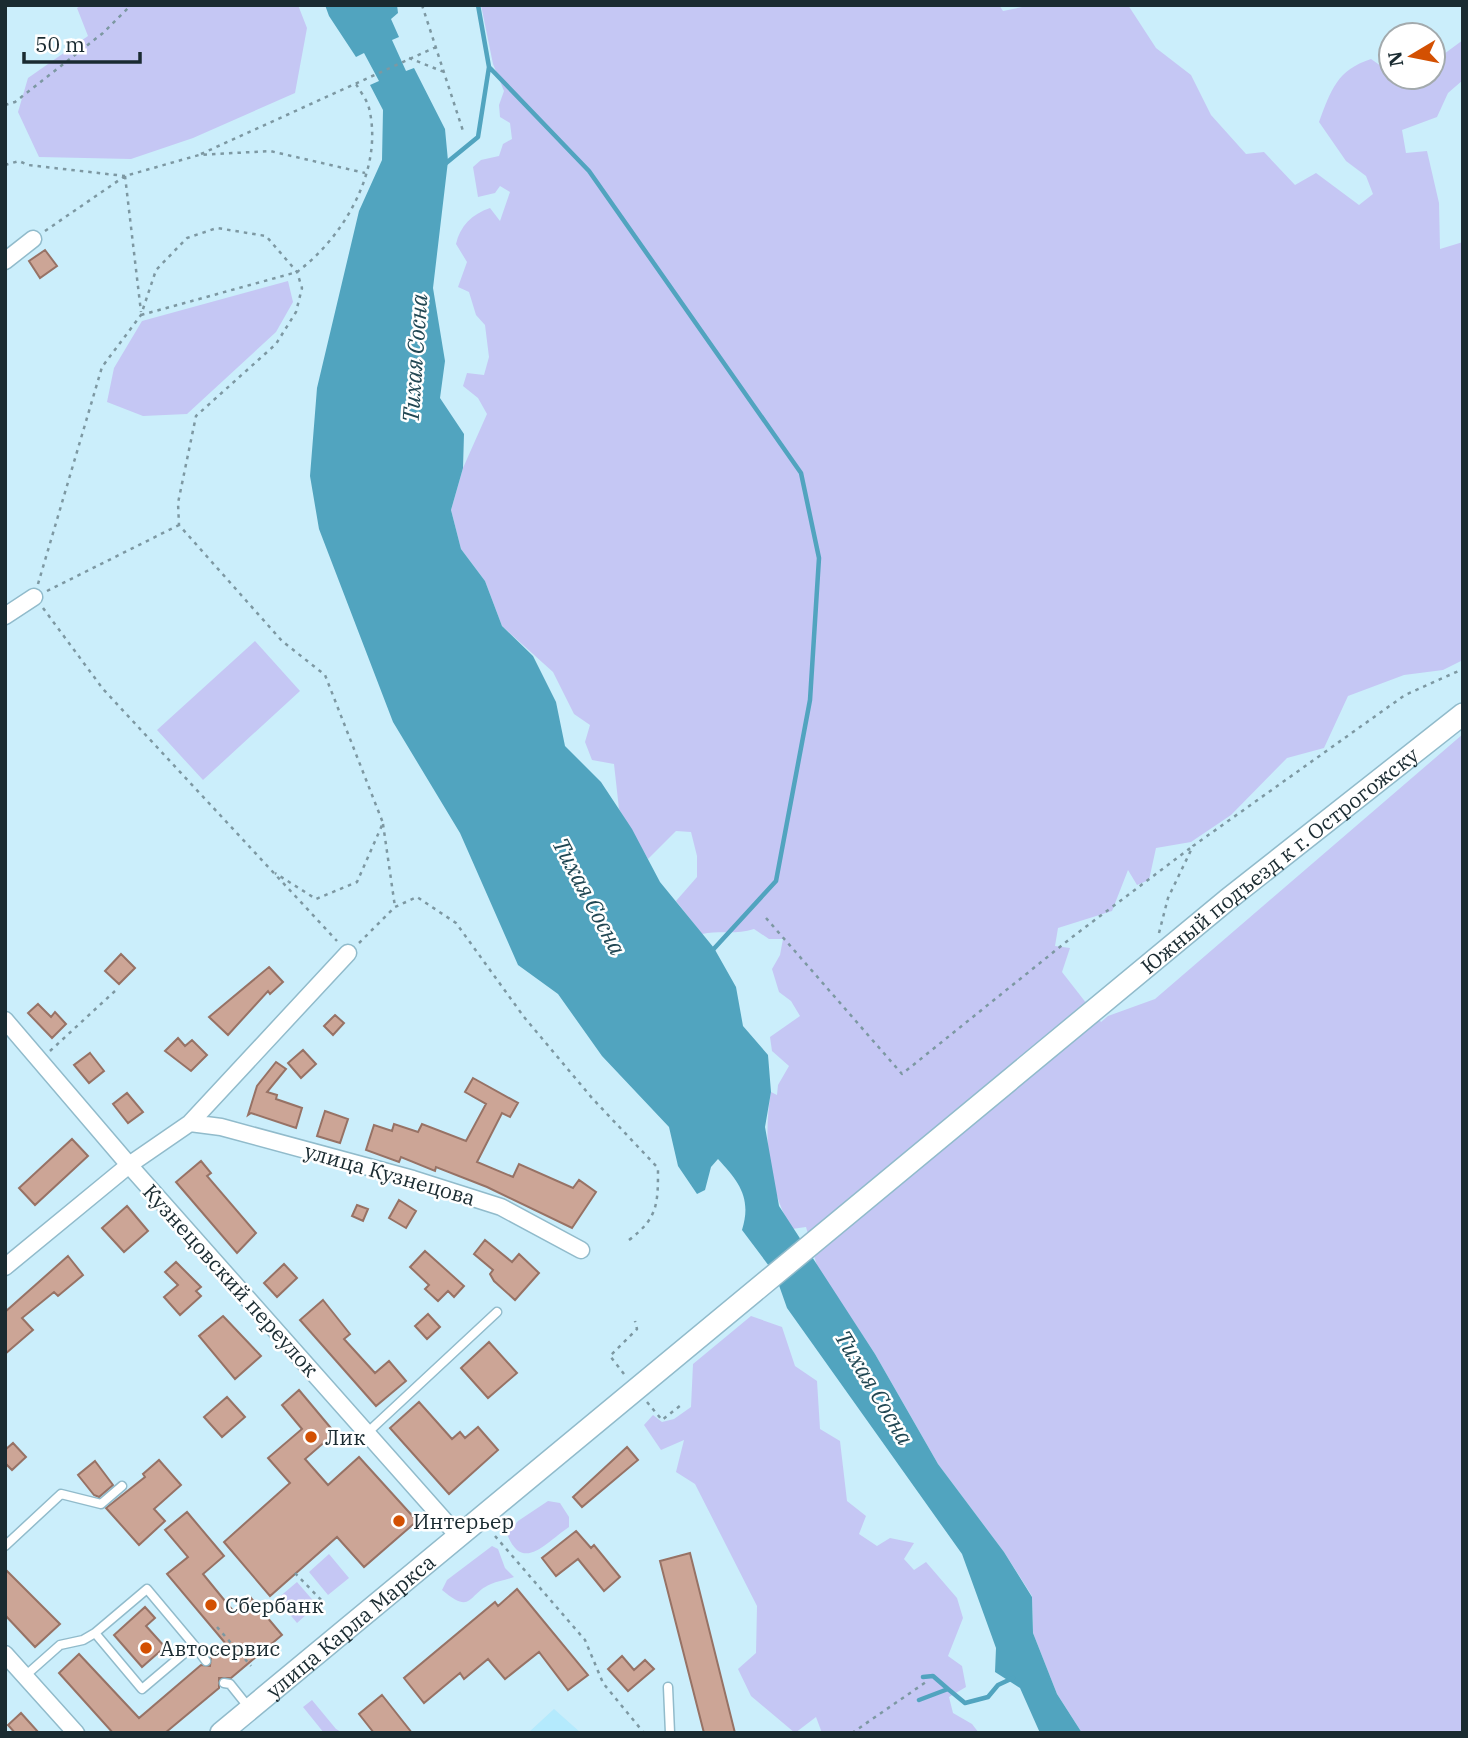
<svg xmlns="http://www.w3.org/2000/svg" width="1468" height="1738" font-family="'IBM Plex Serif',serif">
  <rect width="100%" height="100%" fill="#cbeefb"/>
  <path fill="#b4eafd" d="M554,1709l27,24h-53z"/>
  <path fill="#c5c7f4" d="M82,5h216l9,23 -12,65 -102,45 -62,21 -92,-2 -21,-45 10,-34 60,-42 -11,-28z
    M481,5h518l4,6 29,-6h96l28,43 35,27 20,40 35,39 18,-2 31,33 21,-12 43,32 14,-11 -7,-18 -20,-15 -27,-39c12,-32 18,-52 52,-63l20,14v4h42v-15l30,-22v40l-15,13 -11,24 -35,13 4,23 21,-2 12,52 1,46 23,-7v418l-20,10 -39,5 -56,21 -24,52 -37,10 -56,57 -40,27 -35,6 -7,32 -12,5 -9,-15 -16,41 -54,17 -3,18 15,2 -8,24 39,50 7,-6 47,-17 308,-265v999h-381l-25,-39 -24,-61 -1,-37 -28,-44 -66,-88 -63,-110 -58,-88 -11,-39 -14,2c-24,-40 -29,-92 -21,-137l6,3 1,-10 11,-19 -17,-15 -2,-14 30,-21 -9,-15 -12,-9 -7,-23 8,-14 3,-16h-14l-15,-10c-18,6 -33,1 -52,5l-26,-33 21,-24v-21l-6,-24 -15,-1 -28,28 -29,-50 -5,-45 -22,-4 -7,-18 5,-17 -16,-11 -21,-42 -51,-46 -17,-45 -24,-32 -10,-39 12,-42 24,-54 -9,-16 -15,-12 4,-13 17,2 5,-18 -4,-32 -9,-10 -7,-23 -11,-5 9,-25 -11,-18c4,-18 16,-30 34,-36l10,13 10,-29 -10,-6 -5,7 -17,4 -5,-30 8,-7 18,-4 4,-12 9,-5 -2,-16 -10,-6 -1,-12 5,-14 -11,-27z
    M288,281l5,21 -17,30 -89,82 -44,2 -36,-14 7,-34 28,-47z
    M255,641l45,50 -97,89 -46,-50z
    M751,1316l31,11 13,39 22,15 3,48 20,12 7,60 19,15 -7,18 18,12 13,-8 24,5 -10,16 10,11 12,-8 31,36 6,20 -15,38 14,10 4,21 -17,10 4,16 19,11 7,9h-157l-6,-16 -21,16 -44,-37 -13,-27 18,-16 1,-47 -62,-122 -19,-12 8,-32 -23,10 -17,-25 9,-10 9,7 12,-3 17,-12 2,-43z
    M548,1501l12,2 9,14v10c-23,15 -46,47 -62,7l11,-13z
    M492,1546l6,3 7,19 9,9c-8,3 -16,4 -23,7 -24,10 -18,32 -49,6l5,-10z
    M329,1554l20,24 -21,17 -19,-23z
    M297,1582l20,23 -20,18 -20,-24z
    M312,1700l24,29 7,4h-19l-21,-26z"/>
  <path fill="#51a4bf" d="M325,5h72l1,8 -7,6 8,18 -7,3 14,31 8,-3 31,61 3,32 -15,127 12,73 -5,37 24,36 -1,34 -12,42 10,39 24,32 17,45 31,30 23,46 9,44 36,36 31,47 28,53 54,66 22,39 7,39 25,29 3,37 -6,35 14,79 96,148 63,110 66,88 28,45 1,36 24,61 25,39h-42l-20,-45 -25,-16 1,-24 -34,-94 -175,-246 -12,-34 -33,-44c10,-32 -3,-48 -24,-71l-7,8 -6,23 -8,4 -19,-28 -9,-39 -67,-71 -44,-62 -40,-29 -58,-132 -67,-111 -74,-193 -9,-53 7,-88 42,-177 23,-51 1,-50 -13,-25 9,-4 -15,-28 -8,4 -27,-41z"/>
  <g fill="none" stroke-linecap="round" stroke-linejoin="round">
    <path stroke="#51a4bf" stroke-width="4.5" d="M489,67l100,104 212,302 18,85 -9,142 -34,181 -66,72
      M445,164l33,-27 11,-70 -11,-62
      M923,1677l10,-1 15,13
      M919,1700l29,-11 17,14 23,-6 10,-12 15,-7"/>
  </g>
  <path fill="#cca596" stroke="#977265" stroke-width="2" d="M45,250l12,16 -17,12 -11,-17z
    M121,954l14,14 -16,16 -14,-13z
    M269,967l14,15 -13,12 -2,-3 -40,44 -19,-18z
    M38,1004l13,13 4,-5 11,12 -14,14 -24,-25z
    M335,1015l9,8 -11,12 -9,-9z
    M178,1038l7,8 7,-6 15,15 -16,16 -26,-20z
    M303,1050l13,14 -15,14 -13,-15z
    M90,1053l14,18 -15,12 -15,-18z
    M276,1062l10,7 -19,23 10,3 -1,4 26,9 -6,20 -45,-15 -3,2 9,-29z
    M473,1078l45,25 -8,14 -8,-4 -25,49 36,15 6,-13 54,24 6,-8 17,12 -24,36 -85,-41 -51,-20 -1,4 -34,-14 -2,5 -33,-12 8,-25 18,6 2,-7 24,8 4,-8 44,17 20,-37 -21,-12z
    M127,1093l16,19 -15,11 -15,-19z
    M325,1111l23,8 -8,24 -23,-7z
    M72,1139l16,17 -53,49 -16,-17z
    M201,1161l10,12 -4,3 49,57 -19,20 -61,-71z
    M399,1200l17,11 -10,17 -17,-10z
    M357,1205l11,4 -5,12 -11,-5z
    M127,1206l21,25 -24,21 -22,-24z
    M485,1240l27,22 7,-8 20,19 -24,27 -21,-19 -4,-7 3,-4 -19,-16z
    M425,1251l39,35 -10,11 -6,-6 -10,10 -13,-12 4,-4 -19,-18z
    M68,1256l15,19 -25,21 -4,-4 -32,26 11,12 -28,24v-42z
    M176,1262l25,25 -5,4 5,5 -21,19 -16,-18 14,-12 -13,-13z
    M284,1264l13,14 -20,19 -13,-14z
    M323,1300l27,34 -6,5 31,34 14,-12 17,20 -30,25 -76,-86z
    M428,1314l12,13 -13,12 -12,-13z
    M223,1316l38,40 -26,23 -36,-43z
    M489,1342l28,31 -29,25 -27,-30z
    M299,1390l36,43 -30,26 23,26 31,-28 58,64 -53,46 -27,-30 -67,59 -46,-54 66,-59 -22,-25 34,-29 -20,-24z
    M227,1397l18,20 -23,20 -18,-20z
    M419,1402l33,37 8,-7 5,6 13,-11 20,23 -49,44 -59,-66z
    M13,1443l13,14 -14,13 -7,-7v-13z
    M627,1447l11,13 -56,47 -9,-10z
    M159,1460l22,25 -27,24 11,12 -26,24 -33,-37 39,-31 -2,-3z
    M95,1461l18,24 -14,12 -5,-2 -16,-20z
    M187,1512l37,44 -21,18 31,38 17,-14 31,37 -51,43h-12v10l-54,45h-52l-54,-60 20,-19 60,64 62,-53 9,1 1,-9 15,-13 -59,-70 21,-17 -23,-27z
    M576,1531l15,17 3,-3 26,32 -16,14 -26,-32 -22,17 -14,-18z
    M690,1553l45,180h-31l-44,-172z
    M5,1569l55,55 -25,23 -30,-32z
    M517,1589l71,86 -20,15 -29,-38 -34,27 -17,-20 -24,20 -4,-6 -36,30 -20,-25 91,-76 3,4z
    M145,1607l10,11 -9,8 19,21 -23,20 -28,-32z
    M622,1656l12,14 11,-10 9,9 -26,22 -20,-22z
    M382,1695l30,38h-38l-15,-19z
    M21,1713l18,20h-24l-7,-8z"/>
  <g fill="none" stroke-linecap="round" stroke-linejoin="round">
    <defs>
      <path id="lane" d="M367,1433l130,-121
        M5,1546l56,-52 40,10 21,-18
        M147,1589l47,56 -52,44 -47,-56z
        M194,1645l12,16
        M25,1676l35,-31 23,-5 12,-7
        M224,1683l6,1 20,25
        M668,1687l2,46"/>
      <path id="street" d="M5,261l28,-22
        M5,616l29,-19
        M5,1020l124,145 330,372
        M190,1123l31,4 192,52 88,28 80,43
        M5,1267l124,-102 61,-42 158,-170
        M5,1654l71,79"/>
      <g id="secondary">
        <path id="s1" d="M221,1733l1006,-833 236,-186"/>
      </g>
    </defs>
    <use href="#lane" stroke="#91bbcb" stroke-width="11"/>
    <use href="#street" stroke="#91bbcb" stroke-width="19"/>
    <use href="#secondary" stroke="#91bbcb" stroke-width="24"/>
    <path stroke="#7d98a2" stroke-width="2.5" stroke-dasharray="3.5 5" stroke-linecap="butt" d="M422,5l42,129
      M409,58l35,14
      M5,105l10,-3 88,-69 28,-28
      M201,154l235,-107
      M5,165l14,-4 9,4 97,11
      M125,176l16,136
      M45,231l80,-55 74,-21 71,-4 95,22
      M141,315l156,-43c47,-35 87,-103 72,-164 -2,-8 -9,-17 -13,-24
      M38,584l64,-217 39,-52 15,-45 31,-32 30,-10 49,8 31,36 5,16 -6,24 -20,32 -80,72 -18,87 1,22 103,116 43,34 58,148 -26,59 -41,17 -41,-26
      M47,591l132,-66
      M43,608l60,81 234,252
      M383,824l12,83
      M766,918l136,156 169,-136 122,-92
      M1159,933l9,-35 25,-52 212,-151 58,-26
      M359,943l36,-36 22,-10 39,26 68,94 68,81 66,70c0,36 0,50 -29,72
      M50,1051l65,-60
      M624,1374l-14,-18 27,-27 -2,-8
      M647,1402l15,18 19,-15
      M495,1536l90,104 18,43 41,50
      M295,1573l29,30
      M217,1627l34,39
      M267,1648l2,2
      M852,1733l74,-51"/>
    <use href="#lane" stroke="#fff" stroke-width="8"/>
    <use href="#street" stroke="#fff" stroke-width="16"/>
    <use href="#secondary" stroke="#fff" stroke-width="21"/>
  </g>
  <g fill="#d35002" stroke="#fff" stroke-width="2.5">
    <circle cx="311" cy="1437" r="7"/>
    <circle cx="399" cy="1521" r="7"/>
    <circle cx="211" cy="1605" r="7"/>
    <circle cx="146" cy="1648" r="7"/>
  </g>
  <g text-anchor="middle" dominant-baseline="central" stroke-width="5" stroke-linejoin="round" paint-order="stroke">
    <g font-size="21" fill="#1a2b31" stroke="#fff">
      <text stroke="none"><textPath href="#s1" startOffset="1372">Южный подъезд к г. Острогожску</textPath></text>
      <text transform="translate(390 1174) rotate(16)">улица Кузнецова</text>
      <text transform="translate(231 1280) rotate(48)">Кузнецовский переулок</text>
      <text stroke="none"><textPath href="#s1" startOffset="168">улица Карла Маркса</textPath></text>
    </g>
    <g font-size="21" fill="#1a2b31" stroke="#fff" text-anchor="start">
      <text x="325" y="1437">Лик</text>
      <text x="413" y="1521">Интерьер</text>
      <text x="225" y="1605">Сбербанк</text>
      <text x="160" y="1648">Автосервис</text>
    </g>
    <g font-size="23" font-style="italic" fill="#214753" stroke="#fff">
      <text transform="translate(414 358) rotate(-86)">Тихая Сосна</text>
      <text transform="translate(590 896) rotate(62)">Тихая Сосна</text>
      <text transform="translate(875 1387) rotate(59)">Тихая Сосна</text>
    </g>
  </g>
  <rect width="1468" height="1738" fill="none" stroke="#1a2b31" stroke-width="14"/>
  <g transform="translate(1412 56) rotate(260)"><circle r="33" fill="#ffffff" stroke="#a3aaad" stroke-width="2"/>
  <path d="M0-5L12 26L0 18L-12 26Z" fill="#d35002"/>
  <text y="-10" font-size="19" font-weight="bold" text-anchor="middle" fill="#1a2b31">N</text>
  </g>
  <path d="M24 52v10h116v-10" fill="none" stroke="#1a2b31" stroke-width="3.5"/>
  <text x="35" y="52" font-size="21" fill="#1a2b31" stroke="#ffffff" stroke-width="5" paint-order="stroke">50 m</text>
</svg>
